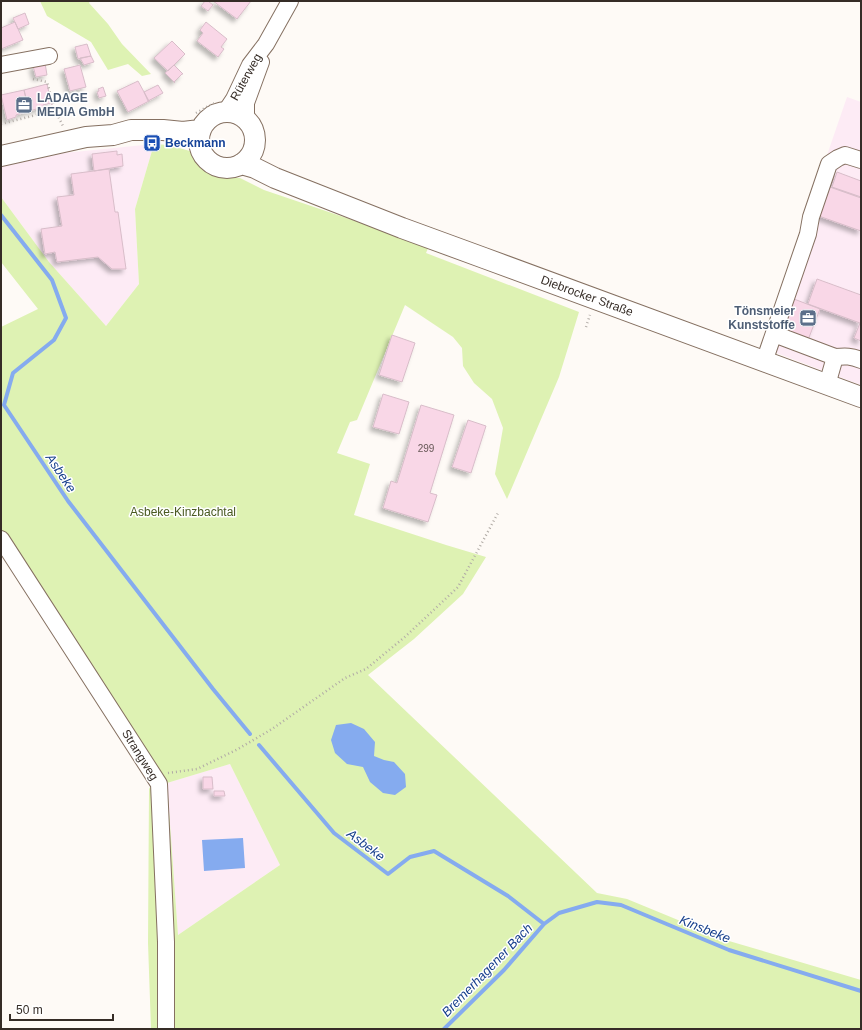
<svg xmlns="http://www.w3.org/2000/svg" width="862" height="1030" font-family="Arial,sans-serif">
  <defs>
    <filter id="shadow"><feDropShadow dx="-3.5" dy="3.5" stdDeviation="2" flood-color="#0004"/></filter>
  </defs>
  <rect width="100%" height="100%" fill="#fefaf6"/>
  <path fill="#fdebf5" d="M847,97l14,5v283l-100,-38z
    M154,144l-19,65 4,75 -33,42 -57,-64 -48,-65v-30l63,-14z
    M230,764l50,101 -102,70 -11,-152z"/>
  <path fill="#def2b3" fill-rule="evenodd" d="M40,1h50l-1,2 19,21 14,20 29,30 -9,2 -14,-12 -20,6 -17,-28 -44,-26z
    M154,144l14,1 22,6 14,18 21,8 15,1 24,12 165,56 -3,7 153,59 -20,65 -52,122 -12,-25 8,-46 -11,-29 -18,-16 -11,-17 -1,-18 -9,-11 -48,-32 -48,115 -7,2 -13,31 33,11 -16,51 92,30 40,12 -23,37 -49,45 -46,36 229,218 30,6 102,42 132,39v49h-710l-3,-86 1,-154 4,-8 -152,-248v-206l37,-18 -37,-47v-65l48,65 57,64 33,-42 -4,-75zM230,764l50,101 -102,70 -11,-152z"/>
  <path fill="#85abef" d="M351,723l13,6 11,13 -1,14 10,4 10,2 11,12 1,13 -11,8 -12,-2 -13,-11 -7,-15 -16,-3 -12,-11 -4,-13 5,-15z
    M243,838l2,30 -41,3 -2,-31z"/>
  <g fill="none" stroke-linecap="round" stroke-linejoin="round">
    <path stroke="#85abef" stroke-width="4" d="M1,215l51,65 14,38 -12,22 -41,33 -9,32 64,96 145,188 37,45
      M259,745l75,88 54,41 22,-17 24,-6 74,45 36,28
      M444,1029l60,-59 40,-46 15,-11 38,-11 24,3 108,45 132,41"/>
  </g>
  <path fill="#f9d7e7" stroke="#d8bdc9" filter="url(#shadow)" d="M205,1h3l5,4 -5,6 -7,-5z
    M213,1h38l-14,18z
    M25,13l4,11 -11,5 -5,-11z
    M15,22l8,18 -22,9v-21z
    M206,22l21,17 -6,8 3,2 -6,8 -21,-16 6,-8 -3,-3z
    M172,41l13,13 -17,17 -14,-13z
    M87,44l4,12 -13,3 -3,-12z
    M91,56l3,6 -10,3 -4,-7z
    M45,63l2,12 -11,2 -3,-11z
    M80,65l6,22 -16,4 -6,-22z
    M174,65l9,9h-1l-8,8 1,1 -10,-10z
    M138,81l11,20 -21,11 -11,-21z
    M47,84l5,21 -1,-2 -8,2 1,2 -15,4 -5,-21z
    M158,85l5,8 -15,8 -4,-9z
    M103,87l3,9 -7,2 -2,-6 2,-1 -1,-2z
    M24,90l5,21 -13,4v2l-9,3 -6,-25z
    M117,151v4l5,-1 1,12 -29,5 -2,-17z
    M109,169l6,43h3l8,57h-14l-14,-12 -41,5 -2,-10 -10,2 -4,-25 21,-3 -5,-29 17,-2 -3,-21z
    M837,172l24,9v16l-29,-10z
    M827,186l34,12v33l-45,-16z
    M817,279l44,16v46l-7,-3 6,-15 -52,-19z
    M794,299l26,10 -12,31 -26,-10z
    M392,335l23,8 -13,39 -23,-7z
    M383,394l26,8 -10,32 -26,-7z
    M421,405l33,10 -24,78 7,2 -9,27 -45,-14 8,-27 6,2z
    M468,420l18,6 -15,47 -19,-6z
    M203,777h9l1,12h-10z
    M214,791h10l1,5h-11z"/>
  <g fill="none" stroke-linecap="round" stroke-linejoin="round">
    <defs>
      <path id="minor" d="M1,65l48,-9
        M226,111l8,-12 16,-34 16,-21 24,-43
        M246,119v-16l15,-41
        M774,334l61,23 -8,28
        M835,357c11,-1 16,-1 26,3
        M764,362l44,-128 3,-17 18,-53 9,-6 7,-3 16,5
        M1,539l158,245 7,158v87"/>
      <path id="major" d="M199 140a28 28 0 1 1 56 0a28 28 0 1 1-56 0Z
        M1,156l85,-19 27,-2 18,-5h32l20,2 17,-2
        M241,164l14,4 20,10 127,50 82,30 377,139"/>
    </defs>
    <use href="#minor" stroke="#857061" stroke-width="18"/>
    <use href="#major" stroke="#857061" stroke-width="22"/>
    <path stroke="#b1aba6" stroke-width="2.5" stroke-dasharray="1 3" stroke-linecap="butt" d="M33,79l14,3 8,28
      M196,113l18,-10
      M1,124l54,-14 8,16
      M586,327l4,-12
      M168,773l29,-4 41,-20 34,-20 73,-51 21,-9 40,-33 52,-49 40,-74"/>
    <use href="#minor" stroke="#fff" stroke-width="16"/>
    <use href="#major" stroke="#fff" stroke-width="20"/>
  </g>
  <defs>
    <symbol id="office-square" viewBox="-11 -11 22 22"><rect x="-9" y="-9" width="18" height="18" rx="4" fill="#5c6f8a" stroke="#fff"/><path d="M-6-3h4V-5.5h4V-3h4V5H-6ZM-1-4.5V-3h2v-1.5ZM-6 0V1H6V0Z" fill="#fff"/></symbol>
    <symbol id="bus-square" viewBox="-11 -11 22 22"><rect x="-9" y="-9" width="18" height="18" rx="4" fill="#1a4fb4" stroke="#fff"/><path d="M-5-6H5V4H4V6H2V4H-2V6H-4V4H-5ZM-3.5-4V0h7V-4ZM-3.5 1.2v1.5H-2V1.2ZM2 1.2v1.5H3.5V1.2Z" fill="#fff"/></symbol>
  </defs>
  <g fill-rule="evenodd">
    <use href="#office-square" x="14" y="95" width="20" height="20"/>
    <use href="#bus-square" x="142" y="133" width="20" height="20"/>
    <use href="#office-square" x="798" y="308" width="20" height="20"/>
  </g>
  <g text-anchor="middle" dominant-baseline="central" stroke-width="3" stroke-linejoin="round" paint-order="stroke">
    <g font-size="10" fill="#665756">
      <text x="426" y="448">299</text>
    </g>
    <g font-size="12" fill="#352c26" stroke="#fff">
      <text transform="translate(246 77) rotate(-61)">Rüterweg</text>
      <text transform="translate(587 296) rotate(20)">Diebrocker Straße</text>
      <text transform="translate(140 755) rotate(58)">Strangweg</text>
    </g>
    <g font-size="12" font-weight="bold" fill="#4e5e75" stroke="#fff" text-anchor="start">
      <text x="37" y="98">LADAGE<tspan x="37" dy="14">MEDIA GmbH</tspan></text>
      <text x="795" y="311" text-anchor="end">Tönsmeier<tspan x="795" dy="14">Kunststoffe</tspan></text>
    </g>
    <g font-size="12" font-weight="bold" fill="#164399" stroke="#fff" text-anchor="start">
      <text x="165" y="143">Beckmann</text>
    </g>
    <g font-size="12" fill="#495920" stroke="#fff">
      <text x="183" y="512">Asbeke-Kinzbachtal</text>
    </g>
    <g font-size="13" font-style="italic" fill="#173f8c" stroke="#fff">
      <text transform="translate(61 473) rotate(56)">Asbeke</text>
      <text transform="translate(366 845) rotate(37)">Asbeke</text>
      <text transform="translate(705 929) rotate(22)">Kinsbeke</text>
      <text transform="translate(487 970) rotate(-46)">Bremerhagener Bach</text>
    </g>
  </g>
  <rect width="862" height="1030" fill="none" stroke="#352c26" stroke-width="4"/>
  <path d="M10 1014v6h103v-6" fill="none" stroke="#352c26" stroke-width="2"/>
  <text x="16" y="1014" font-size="12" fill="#352c26" stroke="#ffffff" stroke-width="3" paint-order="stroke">50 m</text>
</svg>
